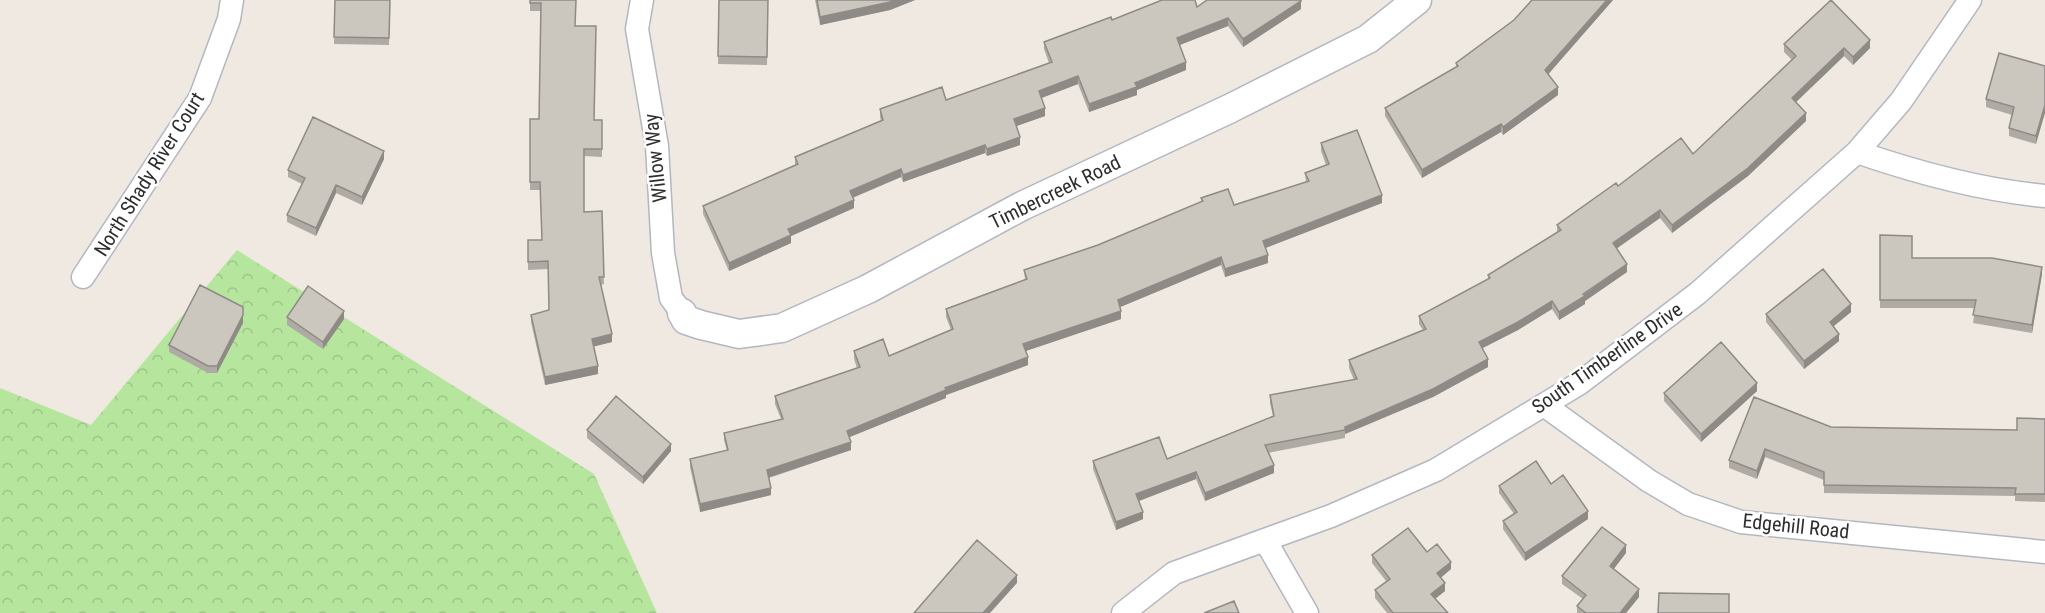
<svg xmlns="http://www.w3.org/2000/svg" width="2045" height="613" font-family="'Roboto Condensed',sans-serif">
  <defs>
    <pattern id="forest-crowns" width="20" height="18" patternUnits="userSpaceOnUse" patternTransform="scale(1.5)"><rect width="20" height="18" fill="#b6e59e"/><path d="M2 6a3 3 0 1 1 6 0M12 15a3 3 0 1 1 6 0" fill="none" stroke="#9dc588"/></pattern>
  </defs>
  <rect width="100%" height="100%" fill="#efe9e1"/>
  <path fill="url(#forest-crowns)" d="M237,250l357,224 63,139h-657v-225l91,37z"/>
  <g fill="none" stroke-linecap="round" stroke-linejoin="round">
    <defs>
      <path id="minor" d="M642,0l-5,29 20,117 6,107 8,45 11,15
        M1857,152c61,21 123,38 188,44
        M83,277l117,-179 29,-79 3,-19
        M1544,405l105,76 39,23 53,18 304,30
        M1265,540l42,73
        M1123,613l51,-40 157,-57 105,-46 144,-87 118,-90 159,-141 44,-51 69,-101"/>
      <path id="tertiary" d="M682,313l4,7 15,5 38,9 43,-6 86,-39 154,-83 207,-97 139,-70 49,-39"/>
    </defs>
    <use href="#minor" stroke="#b4b7c1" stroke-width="25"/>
    <use href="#tertiary" stroke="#b4b7c1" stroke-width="31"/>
    <use href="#minor" stroke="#fff" stroke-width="22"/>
    <use href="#tertiary" stroke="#fff" stroke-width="28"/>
  </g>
  <path fill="#afaba4" d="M335,0h55l-1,45 -55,-1z
    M530,0h46l-1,26 19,94h8v37l-18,-1v56l18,-1 2,73 -3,1 11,57 -18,4 4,28 -53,11 -14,-63v-7l18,-5 -1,-41 -20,1v-30h14l-2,-50h-10v-71h9l2,-108h-11z
    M719,0h49l-1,65 -49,-1z
    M815,0h100l-25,10 -70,15z
    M1532,0h81l-65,74 10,21 -55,40 -2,-3 -79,46 -37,-62v-8l71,-41v-4l58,-43z
    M1197,7l104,2 -58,38 -15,-21 -48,19 6,25 -49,20v5l-48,17 -11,-28 -37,14 4,18 -29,10 4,19 -33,11 -2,-3 -82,29 -2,-5 -48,20 1,11 -63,28v7l-62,28 -26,-57v-8l92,-41v-8l86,-36 -1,-4v-8l66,-9 103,-37 -5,-14v-7l68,-22z
    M1784,44l86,4 -17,17 -9,-9 -48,46 10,19 -58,55 -76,57 -12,-15 -44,31 11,23 -42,29v3l-26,16 -7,-11 -34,21 -36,18 6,19 -55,30 -88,37v4l-77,15 6,20 -69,28 -9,-22 -57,22 4,18 -27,11 -23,-61v-8l74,-2 106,-43 -3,-13v-8l84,-15 -5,-12v-8l74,-30 -4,-6v-8l69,-36v-5l69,-43v-7l61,-39 75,-32 99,-94 -8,-8z
    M2045,66l-9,78 -27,-8v-8l3,-13 -26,-8v-8z
    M1321,143l61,60 -117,45 3,15 -43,14 -4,-12 -101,42 1,12 -96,32 3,14 -82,30v3l-96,39 1,13 -82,28 2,17 -71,17 -10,-45v-8l37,-8 -3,-11v-7l57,-14 -6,-15v-8l82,-28 -3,-9v-8l35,5 62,-26 -5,-13v-8l79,-29 -1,-10 74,-25 103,-43v-4l33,7 72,-23 -1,-9 21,-8 -5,-14z
    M384,159l-22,46 -26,-12 -20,43 -29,-14v-7l15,-31 -14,-7v-7z
    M1880,235l32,23 130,16 -10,59 -59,-10 2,-15h-95z
    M1851,312l-17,14 5,15 -35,28 -38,-47v-8z
    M287,317l57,2 -21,30 -36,-24z
    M243,323l-26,50h-9l-39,-21v-7z
    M1757,391l-56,51 -37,-41v-8z
    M2045,419v83l-30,-1v-5l-191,-3v-13l-59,-23 -8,22 -28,-11v-8l102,-33 186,3z
    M587,430l84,21 -28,33 -56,-46z
    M1551,484l37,35 -63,42 -22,-32v-8l11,-7 -15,-21v-7z
    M1427,552l24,17 -11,9 5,13 -10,8 13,14h-61l-12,-15v-8l11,-9 -14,-18v-8z
    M1626,553l-13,16 26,28 -13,16h-49v-7l6,-7 -21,-15v-8z"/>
  <path fill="#8e8b86" d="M895,0h20l-25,10 -70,15v-8z
    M1607,0h6l-68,78v-8z
    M1301,1v8l-58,38v-8z
    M1228,18v8l-51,20v-8z
    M1870,40v8l-17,17v-8z
    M1844,48v8l-52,50v-8z
    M1186,62v8l-49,20v5l-48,17v-8l46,-21z
    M1078,76v8l-39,15v-8z
    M1558,87v8l-55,40v-8z
    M2045,105v8l-9,31v-8z
    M1045,108v8l-31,11v-8z
    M1806,113v8l-58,55 -76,57v-8z
    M1501,124v8l-79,46v-8z
    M1020,137v8l-33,11v-7z
    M985,145v8l-82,29v-7z
    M384,151v8l-22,46v-8z
    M901,169v8l-51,22v-8z
    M336,185v8l-20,43v-8z
    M1382,195v8l-119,46v-8z
    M854,200v8l-63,28v7l-62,28v-8l59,-34z
    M1660,210v8l-47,33v-8z
    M1268,255v8l-43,14v-8z
    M1221,257v8l-103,43v-8z
    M1627,264v8l-42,29v3l-26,16v-8z
    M2042,267v7l-10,59v-8z
    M1552,301v8l-34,21 -39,20v-8z
    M1851,304v8l-21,17v-7z
    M344,311v8l-21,30v-7z
    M1121,311v8l-98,33v-8z
    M243,315v8l-26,50v-7z
    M612,334v8l-20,5v-8z
    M1839,334v7l-35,28v-8z
    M1028,357v8l-82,30v3l-99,40v-7l98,-43z
    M1488,359v8l-55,30 -88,37v-7z
    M598,366v8l-53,11v-8z
    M1757,383v8l-56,51v-8z
    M851,442v8l-84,28v-8z
    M671,444v7l-28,33v-7z
    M1765,449v8l-8,22v-8z
    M1274,465v8l-69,28v-8z
    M1196,472v7l-60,23v-8z
    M771,488v7l-71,17v-8z
    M1588,511v8l-63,42v-8z
    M1143,512v7l-27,11v-8z
    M1626,545v8l-16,21v-8z
    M1451,562v7l-14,12v-8z
    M1017,575v8l-27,30h-7z
    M1445,583v8l-14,11v-8z
    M1639,589v8l-13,16h-6z"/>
  <path fill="#cbc7bf" stroke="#8e8b86" stroke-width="1.5" d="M335,0h55l-1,38 -55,-1z
    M530,0h46l-1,26h21l-2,94h8v29h-18v63l18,-1 2,66h-5l13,57 -20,5 6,27 -53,11 -14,-62 18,-5 -1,-49 -20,1v-22h14l-2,-58h-10v-63h9l2,-116h-11z
    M719,0h49l-1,57 -49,-1z
    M817,0h78l-5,2 -70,15z
    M1162,0h33l2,7 10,-7h94v1l-58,38 -15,-21 -51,20 9,24 -51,21 2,4 -48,17 -11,-28 -39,15 6,17 -31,11 6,18 -33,12 -2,-4 -82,30 -2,-6 -51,22 4,9 -66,29 3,6 -62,28 -26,-57 95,-42 -3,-7 88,-37 -3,-11 62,-22 4,13 106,-38 -8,-20 67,-25 1,3z
    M1532,0h75l-62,70 13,17 -55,40 -2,-3 -79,46 -37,-62 73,-42 -2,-3 58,-43z
    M1831,0l39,40 -17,17 -9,-9 -52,50 14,15 -58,55 -76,57 -12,-15 -47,33 14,21 -44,30 2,2 -26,16 -7,-11 -34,21 -39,20 9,17 -55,30 -88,38v3l-80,15 9,20 -69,28 -9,-21 -60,22 7,18 -27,10 -23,-61 66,-24 8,22 107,-43 -4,-21 87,-16 -8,-19 77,-31 -7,-13 71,-38 -2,-3 73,-45 -4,-5 59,-42 2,3 63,-48 12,16 103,-98 -12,-12z
    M1999,53l46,13v39l-9,31 -27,-8 5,-21 -28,-8z
    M313,117l71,34 -22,46 -26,-12 -20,43 -29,-13 18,-37 -17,-8z
    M1357,130l25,65 -119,46 5,14 -43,14 -4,-12 -103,43 3,11 -98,33 5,13 -83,31 1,2 -99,41 4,11 -84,28 4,18 -71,16 -10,-45 38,-9 -4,-17 59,-14 -8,-23 85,-29 -6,-16 29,-12 6,17 64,-27 -7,-20 81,-30 -3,-9 74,-25 105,-44 -2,-3 27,-9 6,16 75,-24 -4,-8 24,-9 -8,-21z
    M1880,235l32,1v22h80l50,9 -10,58 -59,-10 3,-15h-96z
    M1823,269l28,35 -21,18 9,12 -35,27 -38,-47z
    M200,285l43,22v8l-26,51h-9l-39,-21z
    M308,286l36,25 -21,31 -36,-25z
    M1721,342l36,41 -56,51 -37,-41z
    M616,396l55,48 -28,33 -56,-47z
    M1754,397l77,30 186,3v-12l28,1v75h-30l1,-6 -192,-3v-13l-59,-23 -8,22 -28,-11z
    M1536,461l15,23 12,-9 25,36 -63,42 -22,-32 14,-9 -18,-26z
    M1602,527l24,18 -16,21 29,23 -19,24h-34l-9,-7 9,-11 -24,-19z
    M1408,528l19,24 10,-8 14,18 -14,11 8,10 -14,11 17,19h-55l-18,-23 15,-11 -18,-24z
    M977,540l40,35 -34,38h-69z
    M1659,593l70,1v19h-71z
    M1234,601l5,12h-35z"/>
  <g text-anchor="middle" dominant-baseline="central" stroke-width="5" stroke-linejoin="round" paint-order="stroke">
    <g font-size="20" fill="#2e2e2e" stroke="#fff">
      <text transform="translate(655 158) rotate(-96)">Willow Way</text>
      <text transform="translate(149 174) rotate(-58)">North Shady River Court</text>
      <text transform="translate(1055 192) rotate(-26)">Timbercreek Road</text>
      <text transform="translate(1607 358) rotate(-35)">South Timberline Drive</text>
      <text transform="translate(1796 526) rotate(6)">Edgehill Road</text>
    </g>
  </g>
</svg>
